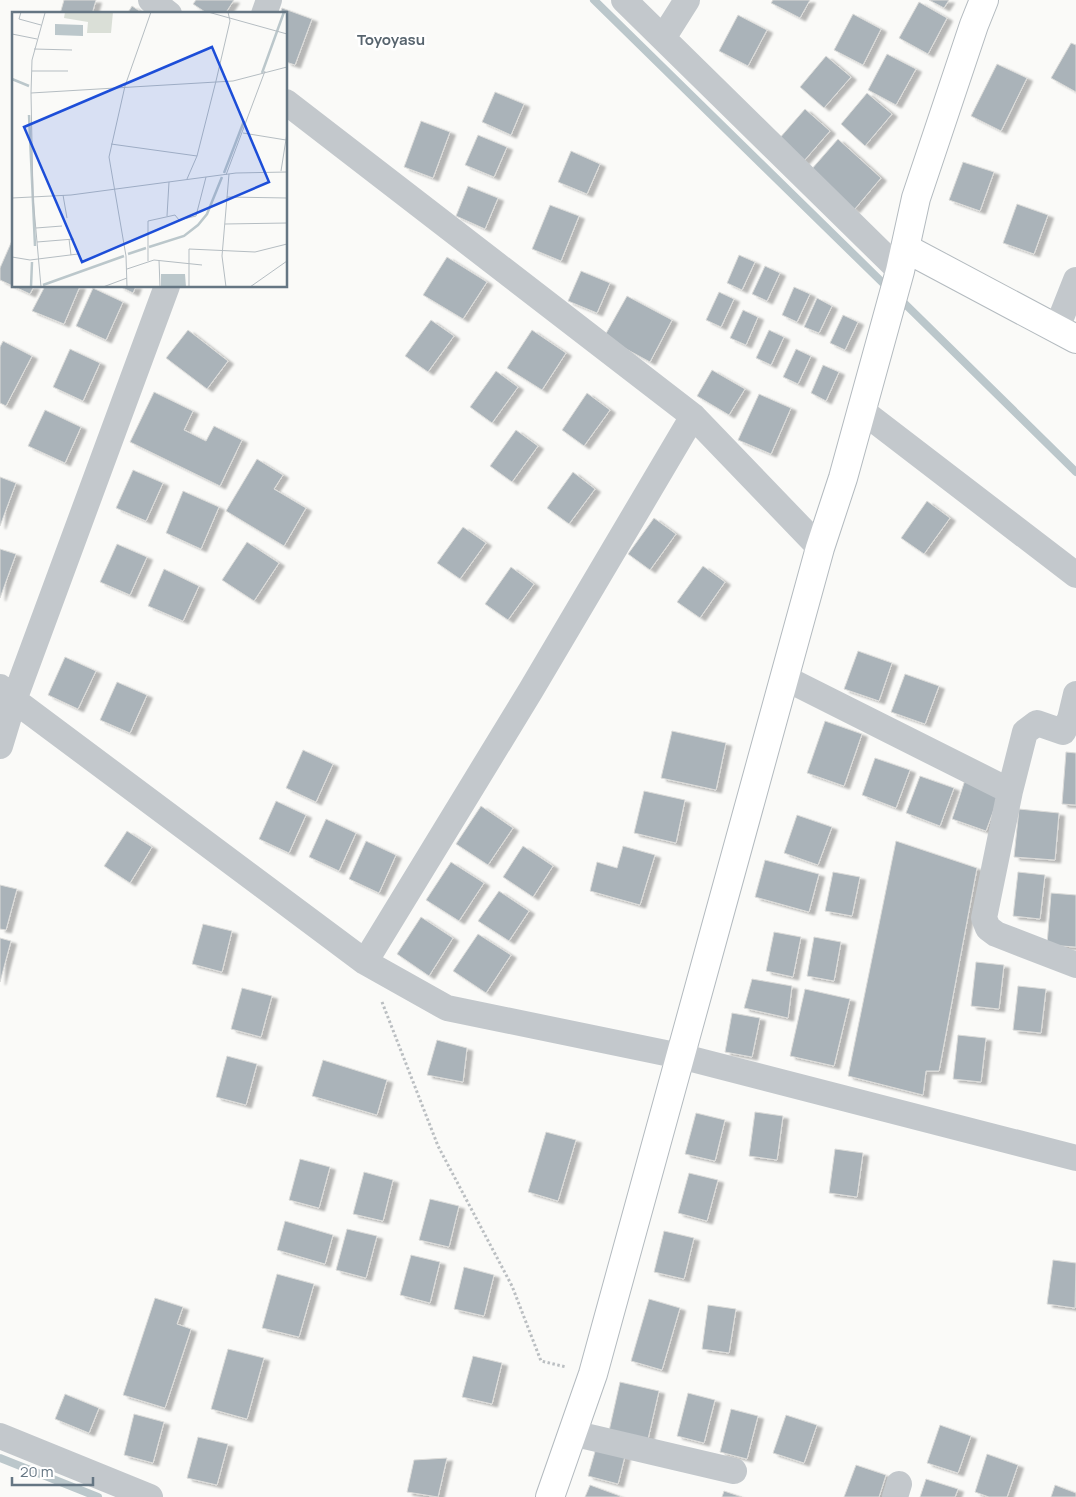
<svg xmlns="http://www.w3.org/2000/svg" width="1076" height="1497" font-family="Manrope,sans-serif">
  <defs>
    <filter id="shadow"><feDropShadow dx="5.5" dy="3" stdDeviation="1" flood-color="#0004"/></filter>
  </defs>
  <rect width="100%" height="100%" fill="#fafaf8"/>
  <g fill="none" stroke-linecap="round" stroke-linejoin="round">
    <path stroke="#bbc7cb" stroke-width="8" d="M594,0l295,289
      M898,297l178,175
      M0,1458l98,39"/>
  </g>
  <path fill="#aab3b9" stroke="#dcdcda" filter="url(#shadow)" d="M64,0h32l-4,14h-32z
    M196,0h38l-9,14h-17l-15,-10z
    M773,0h37l-10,18 -29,-15z
    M929,0h20l-5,8z
    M919,2l28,16 -19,36 -29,-16z
    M132,6l12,8h-17z
    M282,8l30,11 -17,46 -9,-3v-48h-6z
    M853,14l28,15 -18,36 -29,-15z
    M738,15l29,15 -19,36 -29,-15z
    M1071,43l5,2v47l-25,-14z
    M887,54l29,15 -20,36 -28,-15z
    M826,56l25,21 -27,31 -24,-21z
    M997,64l30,14 -26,53 -30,-15z
    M495,92l29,12 -13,31 -29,-13z
    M867,93l25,21 -27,32 -24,-22z
    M805,109l25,22 -27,31 -25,-22z
    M421,121l29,11 -17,46 -29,-11z
    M478,135l29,12 -13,30 -29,-12z
    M838,139l43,39 -27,32 -44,-39z
    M571,151l29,13 -13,30 -29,-12z
    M963,162l31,10 -14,39 -31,-11z
    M468,186l30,12 -13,31 -29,-13z
    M1017,204l31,11 -14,39 -31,-11z
    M550,205l29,11 -18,45 -29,-12z
    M14,236v50h20l-4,8 -30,-14v-12z
    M739,255l16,7 -13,28 -15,-7z
    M447,257l40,25 -24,37 -40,-24z
    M765,266l15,7 -13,28 -15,-7z
    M581,271l29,12 -13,30 -29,-12z
    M45,286h35l-16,38 -32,-13z
    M119,286h17l-3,7z
    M794,287l16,7 -13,28 -15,-7z
    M93,288l30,14 -17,38 -30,-14z
    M719,292l15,7 -13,28 -15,-7z
    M627,296l45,24 -22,42 -46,-25z
    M817,298l15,8 -13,27 -15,-6z
    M743,310l15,7 -12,28 -16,-7z
    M843,315l15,7 -13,28 -15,-7z
    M431,320l23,16 -26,36 -23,-16z
    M188,330l40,31 -21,28 -41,-31z
    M532,330l34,23 -24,37 -35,-22z
    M769,330l15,7 -13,28 -15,-7z
    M3,341l29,15 -26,50 -6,-3v-56z
    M70,349l30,14 -17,38 -30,-14z
    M796,349l15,7 -13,28 -15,-7z
    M823,365l16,7 -13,29 -15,-8z
    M712,370l33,19 -16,26 -32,-19z
    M496,371l22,16 -26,36 -22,-16z
    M154,392l39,19 -9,19 22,11 8,-15 28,14 -22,46 -90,-44z
    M587,393l23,17 -26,36 -22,-16z
    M759,394l32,14 -20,46 -33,-14z
    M45,410l36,17 -16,36 -37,-17z
    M516,430l22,16 -26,36 -22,-16z
    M257,459l26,16 -9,14 32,19 -22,38 -58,-35z
    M133,470l30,13 -17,38 -30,-13z
    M573,472l22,17 -26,35 -22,-16z
    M0,477l16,6 -16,43z
    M183,491l36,16 -18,42 -35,-16z
    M927,501l23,17 -26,36 -23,-16z
    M654,518l22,16 -26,36 -22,-16z
    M463,527l23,16 -26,36 -23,-16z
    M247,542l32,21 -25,38 -32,-21z
    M117,544l30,13 -17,38 -30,-13z
    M0,549l16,5 -16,44z
    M703,566l22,16 -25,36 -23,-16z
    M511,567l23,17 -26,36 -23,-16z
    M164,569l35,17 -16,35 -35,-15z
    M858,651l34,12 -13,38 -35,-12z
    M65,657l31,14 -18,38 -30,-14z
    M905,674l34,12 -14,38 -34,-12z
    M117,682l30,13 -17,38 -30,-13z
    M825,721l37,13 -18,52 -37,-13z
    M672,731l54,12 -10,47 -55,-12z
    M303,750l30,14 -17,38 -30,-14z
    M1066,752l10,1v52l-14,-1z
    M875,758l35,12 -14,38 -34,-13z
    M920,776l34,12 -14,38 -34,-13z
    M965,780l35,13 -14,38 -34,-12z
    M644,791l41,9 -9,43 -42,-10z
    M276,801l30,14 -17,38 -30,-14z
    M481,806l32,22 -25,37 -32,-21z
    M1019,809l40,4 -4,47 -41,-3z
    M797,815l35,12 -14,38 -34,-12z
    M326,819l30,14 -17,38 -30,-14z
    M127,831l25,16 -22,36 -26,-17z
    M366,841l30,14 -17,38 -30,-14z
    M896,841l81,27 -38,203h-13l-3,24 -75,-19z
    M523,846l30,20 -20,31 -30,-20z
    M623,846l32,9 -15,50 -50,-14 7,-29 20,6z
    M765,860l54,14 -10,38 -54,-15z
    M451,862l33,21 -25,38 -33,-21z
    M833,872l27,5 -8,39 -27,-5z
    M1018,872l27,3 -5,44 -27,-3z
    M0,885l17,4 -11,41 -6,-1z
    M499,891l30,20 -20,30 -31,-20z
    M1051,893l25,2v52l-29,-2z
    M421,917l32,21 -24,38 -32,-22z
    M203,924l29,7 -10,41 -30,-8z
    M774,932l27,5 -8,40 -27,-6z
    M478,934l33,21 -25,38 -33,-22z
    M814,937l27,5 -7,39 -27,-5z
    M0,938l11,3 -11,41z
    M976,962l28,3 -5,44 -28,-3z
    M752,979l40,7 -4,32 -44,-10z
    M1018,986l28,3 -5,44 -28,-3z
    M242,988l30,8 -11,41 -30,-8z
    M805,989l45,10 -16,67 -44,-10z
    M732,1013l28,5 -8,39 -27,-5z
    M958,1035l28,3 -5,44 -28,-3z
    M437,1040l30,8 -4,34 -36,-7z
    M227,1056l30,8 -11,41 -30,-8z
    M323,1060l64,20 -10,35 -65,-19z
    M755,1112l28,4 -6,44 -28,-4z
    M696,1113l29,7 -10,41 -30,-7z
    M546,1132l30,8 -18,61 -30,-9z
    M835,1149l28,4 -6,44 -28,-4z
    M300,1159l30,8 -11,41 -30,-8z
    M364,1172l29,8 -10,41 -30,-7z
    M689,1173l29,7 -11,41 -29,-8z
    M430,1199l29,7 -10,41 -30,-7z
    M285,1221l48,14 -8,29 -48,-14z
    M347,1229l30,7 -11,42 -30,-8z
    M664,1231l30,7 -10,41 -30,-7z
    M411,1255l29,7 -10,41 -30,-8z
    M1053,1260l23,3 -1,45 -28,-4z
    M464,1267l30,8 -10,41 -30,-7z
    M277,1274l37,10 -15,53 -37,-9z
    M155,1298l28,9 -6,17 14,5 -26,79 -42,-13z
    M649,1299l31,9 -18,62 -31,-9z
    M708,1305l28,4 -7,44 -27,-4z
    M228,1349l36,9 -17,61 -36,-10z
    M473,1356l29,7 -10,41 -30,-7z
    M620,1382l39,9 -11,48 -39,-8z
    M688,1393l27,7 -11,43 -27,-7z
    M65,1394l34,14 -10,25 -34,-14z
    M731,1409l27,7 -11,43 -27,-7z
    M134,1414l30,8 -11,41 -29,-8z
    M786,1415l31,10 -13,38 -31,-10z
    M940,1425l31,11 -13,37 -31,-10z
    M198,1437l30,7 -11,41 -30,-7z
    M596,1448l29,8 -7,28 -30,-8z
    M987,1454l31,11 -11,32h-18l-14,-5z
    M447,1458l-9,39 -31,-5 7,-32z
    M856,1465l30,10 -7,22h-35z
    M926,1479l32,10 -3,8h-35z
    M590,1485l30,11v1h-35z
    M1055,1485l21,8v4h-25z
    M724,1491l18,6h-20z"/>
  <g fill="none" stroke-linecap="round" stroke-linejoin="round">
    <defs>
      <path id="secondary" d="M905,248l171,91
        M550,1497l43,-123 227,-826 23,-70 57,-207 16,-73 58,-173 10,-25"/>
    </defs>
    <use href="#secondary" stroke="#b3babf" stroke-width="30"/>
    <path stroke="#bbbfc2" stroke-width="3" stroke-dasharray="2.5 2.5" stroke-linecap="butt" d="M382,1002l56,144 74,140 29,75 25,6"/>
    <path stroke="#c3c8cc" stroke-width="26" d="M151,0l18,14
      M624,0l276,271
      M264,14l5,-14
      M663,38l24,-38
      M286,102l407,314 127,132
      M1057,328l19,-48
      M861,410l215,165
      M785,678l225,113
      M0,687l14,13 351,262 82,46 233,48 396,102
      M1076,694l-6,25 -7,13 -26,-9 -12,9 -15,59 -26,127 4,10 8,6 80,31
      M0,746l14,-46 153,-414
      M365,962l166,-272 162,-274
      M572,1433l162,38
      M0,1436l150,61
      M895,1497l4,-13"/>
    <use href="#secondary" stroke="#fff" stroke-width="28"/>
  </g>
  <g text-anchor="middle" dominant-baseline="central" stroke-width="5" stroke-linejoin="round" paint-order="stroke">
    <g font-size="15" font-weight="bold" fill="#57646e" stroke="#fff">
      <text x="391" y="39">Toyoyasu</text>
    </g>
  </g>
  <g transform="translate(12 12)">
    <rect width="275" height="275" fill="#fafaf8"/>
    <path d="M53,0h48l-2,21h-24l1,-11 -24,-4z" fill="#dadfd7"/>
    <path d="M43,12l28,1v11l-28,-1zM149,262h24l1,13h-25z" fill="#bbc7cb"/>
    <path fill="none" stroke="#bbc7cb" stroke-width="2.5" d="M250,61l22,-61M0,67l17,7M17,103l6,131M212,161l20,-52M137,235l35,-11 14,-11 9,-11 15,-37M116,242l18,-6M31,273l81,-29M19,275l1,-25"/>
    <path fill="none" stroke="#b5bdc2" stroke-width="1" d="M9,0l-2,7 22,6M196,0l79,22M0,22l25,5M22,37l38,1M20,59h36M19,81l202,-12 54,-14M231,121l43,7M99,132l86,12M269,159l6,-38M214,163l39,-104M175,167l10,-23 19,-75 14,-60 -2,-9M51,183l4,23M215,185l60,1M0,186l59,-3 165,-22 51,-1M155,204l2,-34M213,212l62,-1M24,216l26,-2M57,227l2,16M25,230l37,-3M0,245l18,3 48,-6M147,248l1,27M136,249v-40l27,-6 4,5 17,-4 10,-39M115,257l27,-9 48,5M29,275l-8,-90 -2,-104 1,-33 13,-47M91,275l24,-9M115,275l-1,-31 -17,-99 16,-71 26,-74M177,275v-38l66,3 32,-8M214,275l-4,-31 7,-82M238,275l37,-26"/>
    <path fill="#1d4ed8" fill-opacity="0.15" stroke="#1d4ed8" stroke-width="2.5" d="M200,35l57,135 -187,80 -58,-135z"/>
    <rect width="275" height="275" fill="none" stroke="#657683" stroke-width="2.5"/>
  </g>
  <path d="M12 1477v8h81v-8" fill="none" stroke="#657683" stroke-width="2.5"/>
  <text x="20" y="1477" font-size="15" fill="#657683" stroke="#ffffff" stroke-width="4" paint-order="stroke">20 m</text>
</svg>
